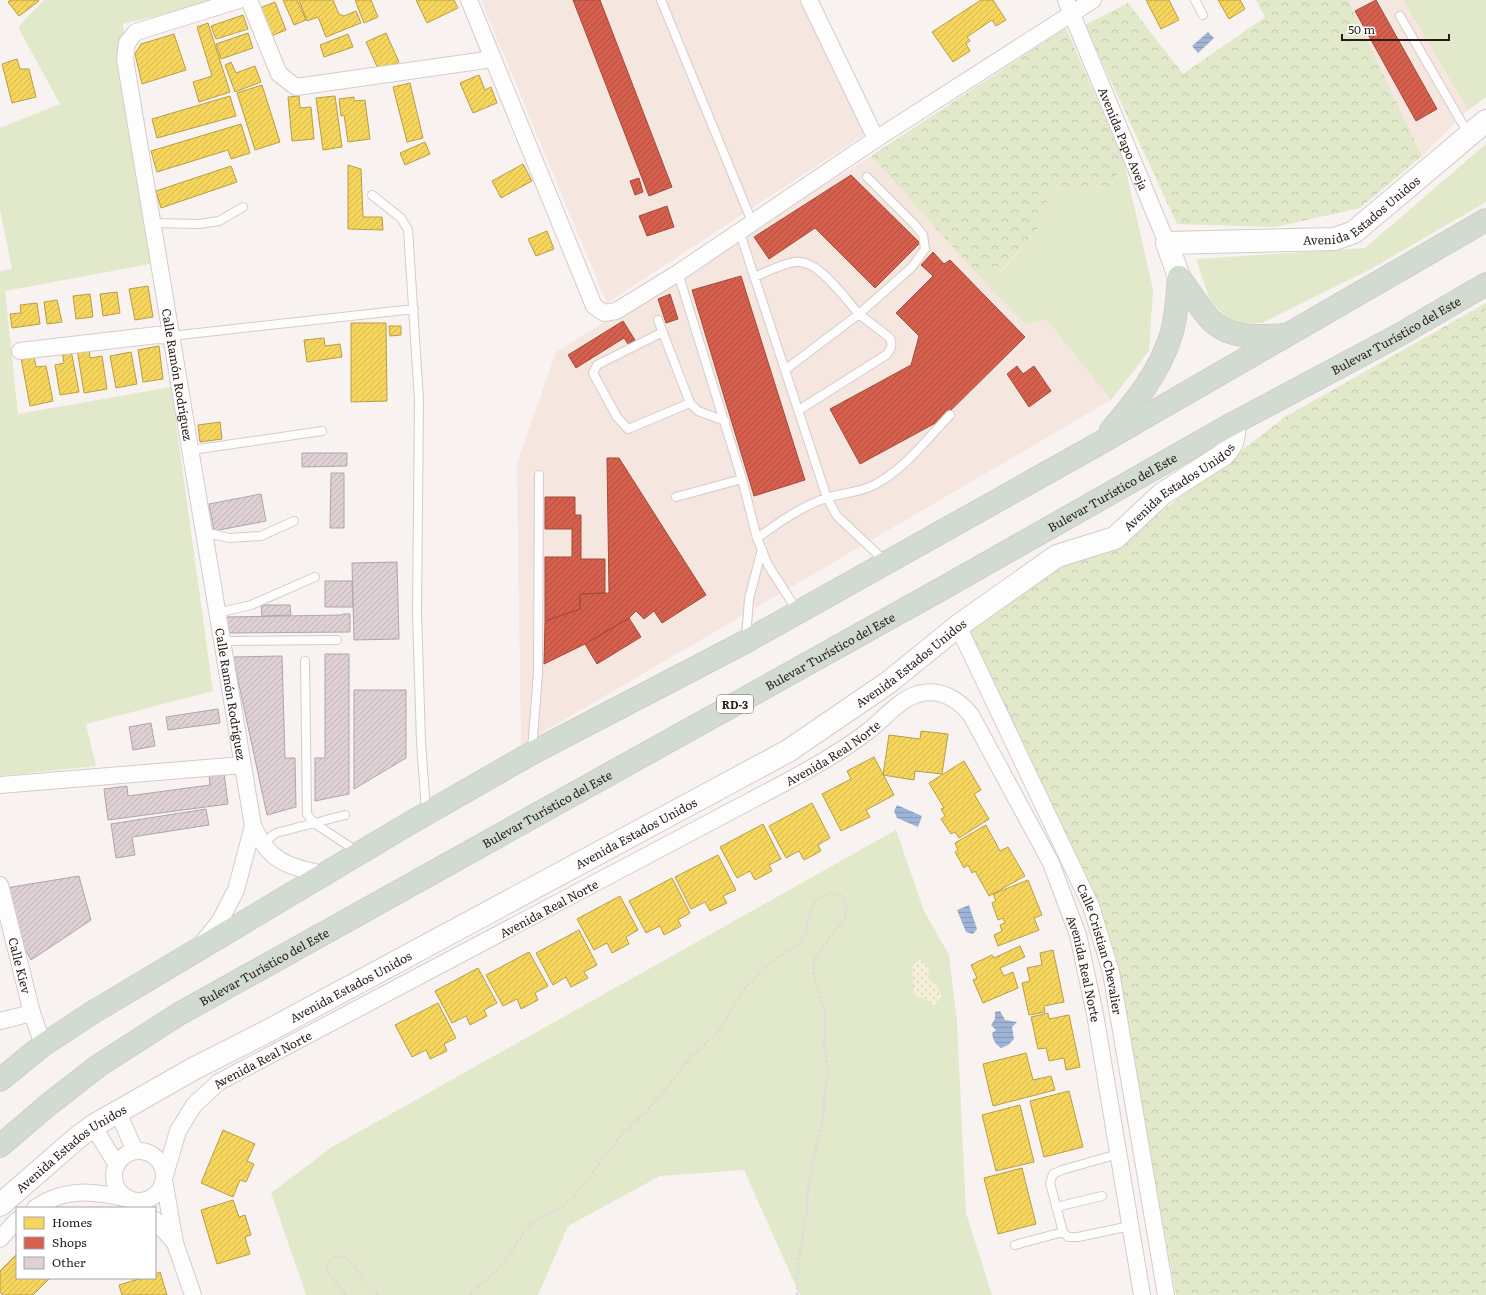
<svg xmlns="http://www.w3.org/2000/svg" width="1486" height="1295" font-family="Literata,serif">
  <defs>
    <pattern id="forest-crowns" width="20" height="18" patternUnits="userSpaceOnUse"><rect width="20" height="18" fill="#e1e9ca"/><path d="M2 6a3 3 0 1 1 6 0M12 15a3 3 0 1 1 6 0" fill="none" stroke="#c1c7ad"/></pattern>
    <pattern id="sand-dots" width="8" height="8" patternUnits="userSpaceOnUse"><rect width="8" height="8" fill="#f5eed8"/><path d="M2 2h.1M6 6h.1" fill="none" stroke="#d2ccb9" stroke-width="1.8" stroke-linecap="round"/></pattern>
    <pattern id="water-rules" width="6" height="5" patternUnits="userSpaceOnUse"><rect width="6" height="5" fill="#9eb4d6"/><path d="M0 2.5h6" fill="none" stroke="#889ab7"/></pattern>
    <pattern id="homes-hatch" width="6" height="6" patternUnits="userSpaceOnUse"><rect width="6" height="6" fill="#f6d55c"/><path d="M-1 1l2-2M0 6l6-6M5 7l2-2" fill="none" stroke="#d3b64f"/></pattern>
    <pattern id="shops-hatch" width="6" height="6" patternUnits="userSpaceOnUse"><rect width="6" height="6" fill="#d6604d"/><path d="M-1 1l2-2M0 6l6-6M5 7l2-2" fill="none" stroke="#ad4e3f"/></pattern>
    <pattern id="building-hatch" width="6" height="6" patternUnits="userSpaceOnUse"><rect width="6" height="6" fill="#ded0d5"/><path d="M-1 1l2-2M0 6l6-6M5 7l2-2" fill="none" stroke="#beb2b6"/></pattern>
  </defs>
  <rect width="100%" height="100%" fill="#f8f2f0"/>
  <path fill="#f6e6e0" d="M481,0h320l64,134 -258,169z
    M1348,0h55l65,110 -46,46z
    M871,156l103,115 53,54 19,-6 65,81 -590,345 -4,-282 39,-111z"/>
  <path fill="#e1e9ca" d="M44,0h178l-99,24 27,240 -145,27 13,123 153,-27 42,304 -127,33 10,42 -96,10v-505l12,-2 -12,-59v-82l60,-24 -42,-77z
    M1403,0h83v97l-18,13z
    M1486,144v58l-117,68 -107,53 -29,1 -23,-24 -14,-41 169,-11z
    M1124,162l29,127 -4,62 -38,49 -65,-81 -19,6 -53,-54 27,2 40,-49 10,-35 60,-3z
    M896,830l28,81 25,44 8,67 9,191 26,82h-192l-56,-125 -84,6 -92,50 -30,69h-232l-35,-102 61,-46z"/>
  <path fill="url(#forest-crowns)" d="M1256,0h92l74,156 -62,52 -85,19 -98,-3 -92,-199 43,-22 55,71 82,-57z
    M1066,28l58,134 -13,24 -60,3 -10,35 -41,49 -26,-2 -103,-115z
    M1486,303v992h-310l-37,-201 -39,-186 -63,-129 -69,-152 95,-65 44,-9 178,-136z"/>
  <path fill="url(#sand-dots)" d="M921,959l8,12 -1,7 9,9 5,9 -8,9 -10,-6 -10,-4 -2,-28 3,-4z"/>
  <path fill="url(#water-rules)" d="M1208,32l6,6 -16,15 -6,-7z
    M897,805l25,11 -4,11 -21,-9 -3,-7z
    M969,905l8,24 -4,5 -7,-2 -9,-22z
    M1000,1011l5,9 12,2 -5,5 2,12 -6,6 -7,3c-6,-4 -8,-8 -9,-15l4,-3 -5,-5 4,-6v-7z"/>
  <path fill="url(#homes-hatch)" stroke="#b89e48" d="M10,0h28l1,1 -20,15 -11,-14z
    M283,0h14l9,20 -12,5z
    M299,0h34l6,14 5,2 12,-5 5,12 -35,14 -8,-20 -11,4z
    M355,0h16l7,17 -14,6z
    M416,0h38l4,8 -31,15z
    M981,0h12l13,20 -10,6 -4,-6 -25,17 3,4 -4,3 4,7 -17,11 -21,-30z
    M1146,0h23l10,20 -18,9z
    M1218,0h22l5,9 -16,10z
    M275,2l11,28 -15,6 -11,-28z
    M243,15l5,14 -32,10 -5,-13z
    M208,23l22,69 -31,10 -6,-20 19,-6 -15,-49z
    M248,33l5,15 -32,11 -5,-15z
    M386,33l13,29 -20,9 -13,-29z
    M174,34l12,36 -44,14 -7,-30 6,-10z
    M348,34l5,13 -29,10 -4,-12z
    M17,59l3,10h9l7,28 -24,6 -10,-39z
    M231,62l5,11 19,-7 6,16 -26,10 -10,-27z
    M479,75l6,15 6,-3 6,16 -24,10 -13,-30z
    M410,83l13,55 -16,4 -14,-55z
    M262,85l18,57 -25,8 -18,-57z
    M230,96l6,20 -79,22 -5,-19z
    M299,96l1,12 11,-1 3,32 -22,2 -4,-44z
    M335,96l7,51 -19,3 -7,-52z
    M354,97v4l11,-1 5,39 -22,3 -4,-27 -3,1 -2,-17z
    M241,124l9,29 -19,6 -3,-9 -71,22 -6,-21z
    M425,142l5,12 -25,11 -5,-12z
    M523,164l9,17 -31,17 -9,-17z
    M348,165l13,4 2,48h19l1,13 -35,-1z
    M231,166l6,16 -76,26 -5,-17z
    M547,231l7,18 -18,7 -8,-17z
    M148,286l5,31 -18,3 -6,-31z
    M117,292l3,21 -17,3 -3,-22z
    M90,294l3,23 -17,2 -3,-23z
    M57,300l5,22 -15,2 -3,-22z
    M37,303l3,21 -28,4 -2,-14 11,-1 -1,-8z
    M351,323h35l1,78 -36,1z
    M389,326h12v9l-11,1z
    M324,338l1,8 15,-2 2,13 -35,5 -3,-22z
    M159,346l4,33 -20,3 -5,-32z
    M89,347l1,11 12,-2 5,33 -23,4 -7,-44z
    M71,350l8,42 -19,3 -5,-30 9,-2 -2,-11z
    M131,352l6,32 -21,4 -6,-32z
    M34,356l2,11 10,-1 7,35 -23,5 -9,-48z
    M220,422l2,17 -22,3 -2,-17z
    M921,731l27,3 -6,40 -27,-3 -1,9 -31,-5 6,-40 31,4z
    M874,757l20,38 -28,15 4,7 -29,14 -19,-37 29,-15 -4,-8z
    M964,761l17,29 -7,4 15,25 -30,19 -4,-6 -4,2 -10,-15 4,-3 -4,-7 3,-1 -15,-25z
    M812,803l18,35 -12,7 3,6 -17,9 -5,-9 -13,7 -17,-32z
    M763,824l18,35 -12,6 3,6 -17,9 -5,-9 -13,7 -17,-31z
    M986,825l14,26 8,-4 17,29 -36,20 -14,-25 -3,2 -4,-8 -4,3 -9,-16 3,-2 -3,-7z
    M718,855l18,35 -13,6 4,7 -17,8 -5,-9 -14,7 -16,-32z
    M672,878l18,35 -12,7 3,6 -17,9 -4,-9 -14,7 -17,-32z
    M1028,880l14,35 -8,3 5,12 -41,16 -4,-11 8,-4 -2,-6 5,-2 -2,-5 -5,2 -6,-17 4,-2 -3,-7z
    M620,896l18,34 -12,7 3,7 -17,9 -5,-10 -13,7 -17,-31z
    M579,930l18,35 -13,7 4,6 -17,9 -5,-10 -13,8 -17,-32z
    M1020,946l5,11 -25,11 4,8 9,-4 5,16 -35,15 -10,-23 4,-2 -6,-13 21,-10 2,3z
    M1053,950l11,52 -20,4 1,6 -16,3 -7,-32 8,-2 -3,-13 15,-3 -2,-12z
    M529,952l19,34 -13,7 3,7 -17,9 -4,-10 -14,7 -17,-31z
    M478,968l19,35 -13,7 3,6 -17,9 -4,-9 -14,7 -17,-32z
    M438,1003l18,35 -12,6 3,7 -17,8 -4,-9 -14,7 -17,-32z
    M1048,1013l1,6 20,-4 11,52 -14,3 -2,-12 -15,3 -3,-13 -8,1 -7,-32z
    M1026,1053l7,27 18,-4 4,14 -62,16 -10,-42z
    M1069,1091l14,56 -39,10 -14,-56z
    M1020,1105l14,57 -38,9 -14,-56z
    M223,1130l32,14 -8,17 7,3 -8,18 -6,-2 -7,17 -32,-14z
    M1022,1168l14,56 -38,10 -14,-56z
    M233,1200l6,17 6,-2 6,20 -6,2 5,17 -33,10 -16,-54z
    M17,1254v24h33l-17,17h-30l-3,-3v-21z
    M160,1272l7,23h-45l-3,-10 23,-7h13v-4z"/>
  <path fill="url(#shops-hatch)" stroke="#a14c3d" d="M573,0h27l72,187 -23,9z
    M1376,0l61,109 -21,12 -61,-110z
    M851,175l69,68 -45,45 -60,-60 -46,31 -15,-22z
    M639,178l4,14 -8,3 -5,-14z
    M667,206l7,21 -27,9 -8,-20z
    M933,252l11,12 6,-4 75,77 -84,83 -81,44 -30,-55 81,-44 8,-29 -23,-23 37,-37 -12,-11z
    M741,276l64,204 -51,16 -62,-206z
    M670,294l8,25 -12,4 -8,-24z
    M623,321l12,19 -7,4 -4,-6 -48,30 -8,-13z
    M1017,366l6,8 11,-8 17,25 -22,16 -22,-33z
    M607,458h12l87,137 -44,28 -8,-12 -10,8 -8,-8 -7,7 -44,26 -41,20 1,-43 35,-12v-15l29,-1z
    M545,497h30v18h6v44h24v34l-25,1v15l-35,12v-64h27v-28h-27z
    M629,618l12,19 -44,27 -12,-20z"/>
  <path fill="url(#building-hatch)" stroke="#aea7a8" d="M302,453h45v13l-45,1z
    M331,473h13v55h-14z
    M261,494l5,27 -52,10 -5,-27z
    M397,562l2,77 -45,1 -2,-77z
    M325,581h27l1,26h-28z
    M261,605h29l1,10 -29,1z
    M343,614h7v18l-124,1v-16l116,-2z
    M325,654h24v140l-34,7v-43h10z
    M282,656l3,102h10l1,49 -29,8 -34,-158z
    M354,690h52v68l-52,31z
    M218,709l2,14 -52,7 -2,-13z
    M151,723l4,23 -22,4 -4,-23z
    M224,773l4,31 -120,16 -4,-31 23,-3 1,10 82,-11 -1,-10z
    M206,809l3,16 -77,12 3,18 -19,3 -5,-34z
    M79,876l12,44 -60,40 -5,-9 -4,3 -16,-66z"/>
  <g fill="none" stroke-linecap="round" stroke-linejoin="round">
    <defs>
      <path id="lane" d="M661,0l91,222
        M1195,0l8,15
        M1400,16l69,119
        M372,195l29,23 7,12 11,169 -2,214 4,129 5,69
        M152,223l47,1 20,-3 24,-14
        M739,230l88,268 10,18 49,46
        M678,273l64,206 15,59 11,27 30,47
        M754,277c13,-5 27,-13 41,-15 24,-3 49,36 64,52l53,-47 13,-18 -2,-14 -8,-10 -48,-48
        M658,320l32,83 8,8 27,10
        M663,332l-66,33 -4,8 24,44 11,12 62,-26
        M171,336l243,-27
        M785,370l74,-56 31,24c3,8 1,11 -4,17l-87,55
        M192,450l130,-19
        M676,497l66,-18
        M204,532l25,6 32,-2 33,-15
        M757,538c23,-16 43,-31 69,-40 15,-5 33,-5 48,-13 30,-15 53,-46 76,-70
        M217,613l34,-8 64,-28
        M746,638l3,-39 13,-50
        M221,641l116,-1
        M305,661l2,153 7,9 44,29
        M532,750l6,-77 1,-198
        M261,844l15,-11 69,-18
        M1118,1154l-56,16 -9,4 -3,9 13,49 5,5h10l52,-11
        M1056,1207l46,-11
        M1015,1245l48,-13"/>
      <g id="street">
        <path id="s1" d="M239,0l-103,32 -9,11 -2,16 128,767c17,36 32,39 69,48"/>
        <path d="M249,0l30,74 17,13 197,-28"/>
        <path d="M469,0l125,306 10,7 12,-2 62,-38 198,-134 217,-139"/>
        <path d="M809,0l67,139"/>
        <path id="s2" d="M1066,0l101,243"/>
        <path d="M20,351l137,-16 14,1"/>
        <path id="s3" d="M958,626l133,280 20,66 55,323"/>
        <path d="M0,785l242,-20"/>
        <path id="s4" d="M0,885l32,128 11,32"/>
        <path d="M203,942l17,-21 16,-31 17,-64"/>
        <path d="M0,1021l32,-8"/>
        <path d="M118,1112l17,39"/>
        <path d="M93,1126l24,39"/>
        <circle cx="139" cy="1176" r="25"/>
        <path id="s5" d="M165,1175l13,-44 16,-26 25,-23c189,-99 378,-199 567,-300 28,-15 55,-30 81,-50 16,-12 31,-32 51,-38 22,-6 40,5 53,21l80,148 27,72 17,79 47,281"/>
        <path d="M164,1180l11,63 18,52"/>
        <path d="M35,1208c31,-21 59,-17 94,-9"/>
        <path d="M155,1220l20,23"/>
        <path d="M0,1239l17,-19"/>
      </g>
      <g id="secondary">
        <path id="s6" d="M1179,277l-12,-34 168,-4 19,-7 132,-111"/>
        <path id="s7" d="M0,1205l77,-67 16,-12 100,-57 75,-38 520,-280 101,-69 69,-56 99,-70 58,-18 47,-44 61,-39c10,-10 12,-18 11,-32"/>
      </g>
      <g id="highway">
        <path d="M1179,277c10,13 23,35 34,45 20,18 48,14 72,13"/>
        <path d="M1111,430c25,-29 48,-57 60,-95 6,-18 6,-39 8,-58"/>
        <path d="M0,1080l43,-35 52,-34 315,-188 122,-70 213,-111 355,-199 386,-223"/>
        <path id="s8" d="M0,1146l48,-41 50,-39 81,-52 766,-427 289,-164 165,-88 87,-51"/>
      </g>
    </defs>
    <use href="#lane" stroke="#d4ccc9" stroke-width="10"/>
    <use href="#street" stroke="#d4ccc9" stroke-width="18"/>
    <use href="#secondary" stroke="#d4ccc9" stroke-width="24"/>
    <use href="#highway" stroke="#d1cdcb" stroke-width="24"/>
    <path stroke="#dedcdb" stroke-width="2.5" stroke-dasharray="3 2" stroke-linecap="butt" d="M346,1295l-19,-24c0,-6 1,-13 9,-14 17,-3 23,21 32,30 3,3 7,6 11,8
      M470,1295l36,-34 19,-31 12,-10 28,-15 8,-7 50,-65 23,-21 46,-56 27,-25 23,-40 30,-30 29,-18 5,-11 4,-20 7,-13 14,-6 10,2 6,13 -2,10 -26,34 -5,9 -1,10 11,40 1,11 -1,20 4,31 -4,24v15l-16,75 -1,22 -9,55 -1,31"/>
    <use href="#lane" stroke="#fefdfd" stroke-width="8"/>
    <use href="#street" stroke="#fefdfd" stroke-width="16"/>
    <use href="#secondary" stroke="#fefdfd" stroke-width="22"/>
    <use href="#highway" stroke="#d1dbd0" stroke-width="22"/>
  </g>
  <g text-anchor="middle" dominant-baseline="central" stroke-width="4" stroke-linejoin="round" paint-order="stroke">
    <rect fill="#fff" stroke="#67605d" stroke-width="1" x="717" y="695" width="36" height="18" rx="3"/>
    <g font-size="11" font-weight="bold" fill="#261c18">
      <text x="735" y="704">RD-3</text>
    </g>
    <g font-size="12" fill="#261c18" stroke="#fff">
      <text stroke="none"><textPath href="#s2" startOffset="150">Avenida Papo Aveja</textPath></text>
      <text stroke="none"><textPath href="#s6" startOffset="240">Avenida Estados Unidos</textPath></text>
      <text stroke="none"><textPath href="#s8" startOffset="1616">Bulevar Turístico del Este</textPath></text>
      <text stroke="none"><textPath href="#s1" startOffset="458">Calle Ramón Rodríguez</textPath></text>
      <text stroke="none"><textPath href="#s7" startOffset="1387">Avenida Estados Unidos</textPath></text>
      <text stroke="none"><textPath href="#s8" startOffset="1292">Bulevar Turístico del Este</textPath></text>
      <text stroke="none"><textPath href="#s8" startOffset="968">Bulevar Turístico del Este</textPath></text>
      <text stroke="none"><textPath href="#s7" startOffset="1063">Avenida Estados Unidos</textPath></text>
      <text stroke="none"><textPath href="#s1" startOffset="782">Calle Ramón Rodríguez</textPath></text>
      <text stroke="none"><textPath href="#s5" startOffset="807">Avenida Real Norte</textPath></text>
      <text stroke="none"><textPath href="#s8" startOffset="644">Bulevar Turístico del Este</textPath></text>
      <text stroke="none"><textPath href="#s7" startOffset="739">Avenida Estados Unidos</textPath></text>
      <text stroke="none"><textPath href="#s5" startOffset="483">Avenida Real Norte</textPath></text>
      <text stroke="none"><textPath href="#s3" startOffset="354">Calle Cristian Chevalier</textPath></text>
      <text stroke="none"><textPath href="#s4" startOffset="83">Calle Kiev</textPath></text>
      <text stroke="none"><textPath href="#s8" startOffset="320">Bulevar Turístico del Este</textPath></text>
      <text stroke="none"><textPath href="#s5" startOffset="1251">Avenida Real Norte</textPath></text>
      <text stroke="none"><textPath href="#s7" startOffset="415">Avenida Estados Unidos</textPath></text>
      <text stroke="none"><textPath href="#s5" startOffset="159">Avenida Real Norte</textPath></text>
      <text stroke="none"><textPath href="#s7" startOffset="91">Avenida Estados Unidos</textPath></text>
    </g>
  </g>
  <rect x="16" y="1207" width="140" height="72" fill="#ffffff" stroke="#a8a4a3"/>
  <rect x="24" y="1217" width="20" height="12" fill="#f6d55c" stroke="#a8a4a3"/>
  <text x="52" y="1227" font-size="12" fill="#261c18">Homes</text>
  <rect x="24" y="1237" width="20" height="12" fill="#d6604d" stroke="#a8a4a3"/>
  <text x="52" y="1247" font-size="12" fill="#261c18">Shops</text>
  <rect x="24" y="1257" width="20" height="12" fill="#ded0d5" stroke="#a8a4a3"/>
  <text x="52" y="1267" font-size="12" fill="#261c18">Other</text>
  <path d="M1342 34v6h107v-6" fill="none" stroke="#261c18" stroke-width="2"/>
  <text x="1348" y="34" font-size="12" fill="#261c18" stroke="#ffffff" stroke-width="3" paint-order="stroke">50 m</text>
</svg>
